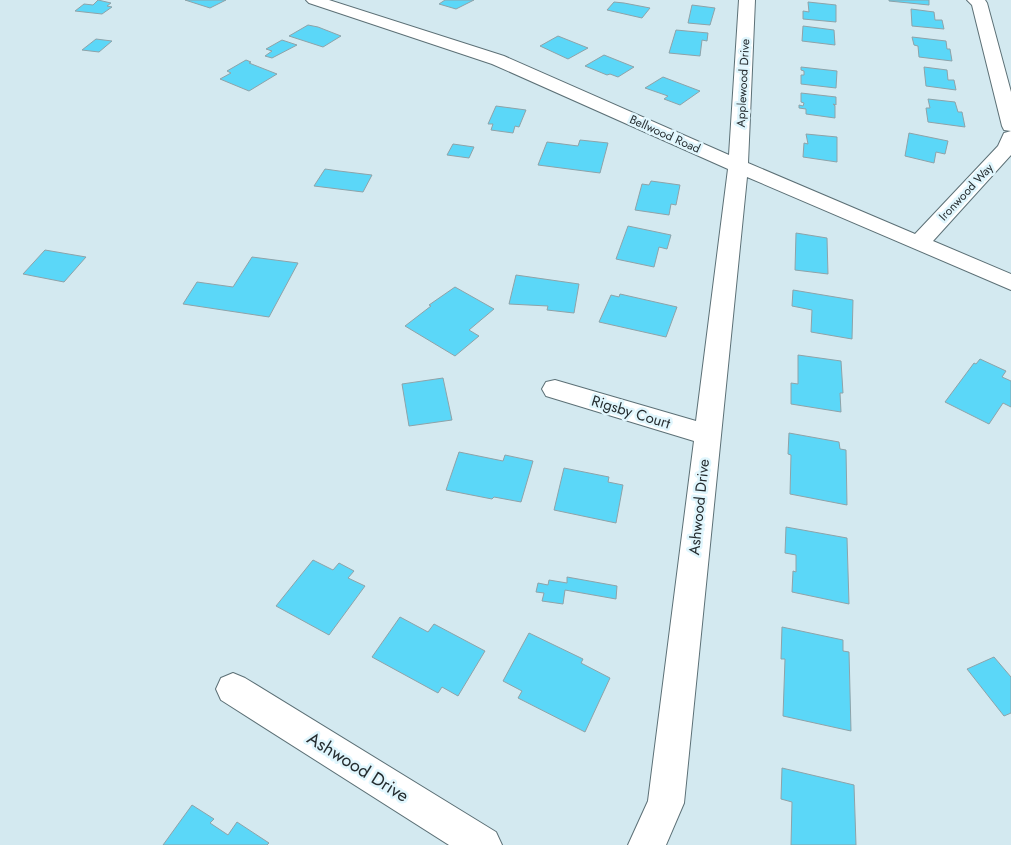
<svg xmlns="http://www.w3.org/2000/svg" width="1011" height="845" font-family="Jost,sans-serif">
  <rect width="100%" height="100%" fill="#d3e9f0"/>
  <path fill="#5bd7f8" stroke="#8ea3a9" d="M98,0l13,3 -4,3 5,1 -10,7 -27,-3 9,-7 9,1z
    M185,0h41l-16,8z
    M445,0h29l-18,9 -17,-5z
    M889,0h40v5l-40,-4z
    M614,2l10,1 26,5 -8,10 -35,-8z
    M808,2l28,3v17l-33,-3v-8l6,1z
    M692,5l23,3 -5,17 -22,-2z
    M911,9l23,3 1,8h7l2,9 -32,-3z
    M308,25l10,2 23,9 -18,11 -34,-11z
    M803,26l31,4 1,15 -33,-4z
    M676,30l32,3 -1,8 -5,-1 -2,16 -31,-3z
    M558,36l30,12 -20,11 -28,-13z
    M912,37l34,4 1,8h3l2,12 -33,-4 -1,-11 -4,-1z
    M96,39l16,2 -13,11 -17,-2z
    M282,40l15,5 -25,13 -7,-2 7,-5 -6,-2z
    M604,55l30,12 -16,10 -8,-3 -3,1 -22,-9z
    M246,60l5,2 -2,1 28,11 -28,17 -29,-12 11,-6 -4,-2z
    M801,67l36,4 -1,17 -35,-4v-9h3v-4l-3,-1z
    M924,67l23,3 1,10h6l2,10 -30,-4z
    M663,77l37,14 -20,14 -16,-6 4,-3 -23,-8z
    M801,93l35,4v8l-3,-1 2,2v12l-29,-4v-5l-7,-1v-3l4,1 1,-3 -3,-1z
    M928,99l27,3 3,10h4l3,15 -37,-5 -2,-14h4z
    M496,106l30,4 -7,17 -4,-1 -2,7 -22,-3 2,-6h-5z
    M909,133l39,8 -3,13 -9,-2 -2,11 -29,-7z
    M806,134l31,3v25l-34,-5 1,-14 4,1z
    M580,140l28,3 -8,30 -62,-8 9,-23 31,4z
    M453,144l21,3 -5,11 -22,-3z
    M325,169l14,2 33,4 -9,17 -49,-6z
    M651,181l29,4 -4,20 -5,-1 -2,11 -34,-5 7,-26 7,1z
    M628,226l43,9 -4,14 -8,-2 -5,20 -38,-8z
    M796,233l31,5 1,36 -33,-4z
    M45,250l41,7 -22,25 -41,-8z
    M252,257l46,6 -29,54 -86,-13 14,-22 36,5z
    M516,275l63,9 -5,29 -27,-3 1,-4 -39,-2z
    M455,287l39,22 -25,21 10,6 -24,20 -50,-30 26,-20 -2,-1z
    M793,290l60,10 -1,39 -41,-7 1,-22 -20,-4z
    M620,294l57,13 -11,30 -67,-15 12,-27 8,2z
    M798,355l43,6 2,32h-3l1,19 -50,-8v-21l7,1z
    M980,359l26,12 -4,6 9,4v26l-8,-4 -14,21 -44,-22 29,-39 2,1z
    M443,378l9,42 -43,6 -7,-42z
    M789,433l50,9 1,7 6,1 1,55 -57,-11 1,-39 -3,-1z
    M459,452l44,9 2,-6 28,6 -12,41 -27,-5 -2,2 -46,-9z
    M564,468l45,9 -1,5 15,3 -7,38 -62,-13z
    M786,527l61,11 2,66 -57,-12 1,-21 3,1v-17l-11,-2z
    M313,560l20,10 6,-7 15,8 -6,7 17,8 -36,49 -53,-29z
    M567,577l50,9 -1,13 -51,-9 -2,14 -21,-3 2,-8 -8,-1 2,-9 10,2 1,-5 18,3z
    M400,617l28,15 6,-8 51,27 -27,45 -16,-9 -4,6 -66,-36z
    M782,627l61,13v11l6,1 2,79 -68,-15 2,-57h-4z
    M529,633l54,26 -2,4 29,15 -25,54 -67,-34 4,-7 -19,-10z
    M994,657l17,20v36l-7,3 -37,-47z
    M782,768l72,17 2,60h-65l1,-43 -11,-3z
    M192,805l22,14 -4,4 18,12 9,-13 32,21 -2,2h-104z"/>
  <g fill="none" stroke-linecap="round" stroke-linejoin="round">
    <defs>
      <path id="street" d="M306,0h23l175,56 225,99 10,-155h16l-7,163 167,71 83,-88 6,-13 7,-2 -7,-1 -2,-4 -30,-121 -5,-5h18l2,3 24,89v63l-78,86 78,33v16l-264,-113 -63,626 -18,42h-38l20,-44 46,-360 -148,-45 -4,-7 4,-7 9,-2 141,41 32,-252 -236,-105 -183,-61z
        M233,673l12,5 251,154 6,13h-53l-228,-145 -5,-11 5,-11z"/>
    </defs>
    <use href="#street" stroke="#5c7076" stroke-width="2"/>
    <use href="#street" fill="#fff" fill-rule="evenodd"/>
  </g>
  <g text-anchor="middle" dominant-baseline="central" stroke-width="5" stroke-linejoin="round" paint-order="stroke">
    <g font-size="12" fill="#252d30" stroke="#e0f6fd">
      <text transform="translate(743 83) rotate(-87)">Applewood Drive</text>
      <text transform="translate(665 134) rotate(24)">Bellwood Road</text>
      <text transform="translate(966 192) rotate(-47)">Ironwood Way</text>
    </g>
    <g font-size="15" fill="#252d30" stroke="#e0f6fd">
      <text transform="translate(631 412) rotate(17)">Rigsby Court</text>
      <text transform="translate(699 507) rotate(-84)">Ashwood Drive</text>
    </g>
    <g font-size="18" fill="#252d30" stroke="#e0f6fd">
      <text transform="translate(358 767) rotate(32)">Ashwood Drive</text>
    </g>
  </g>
</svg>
